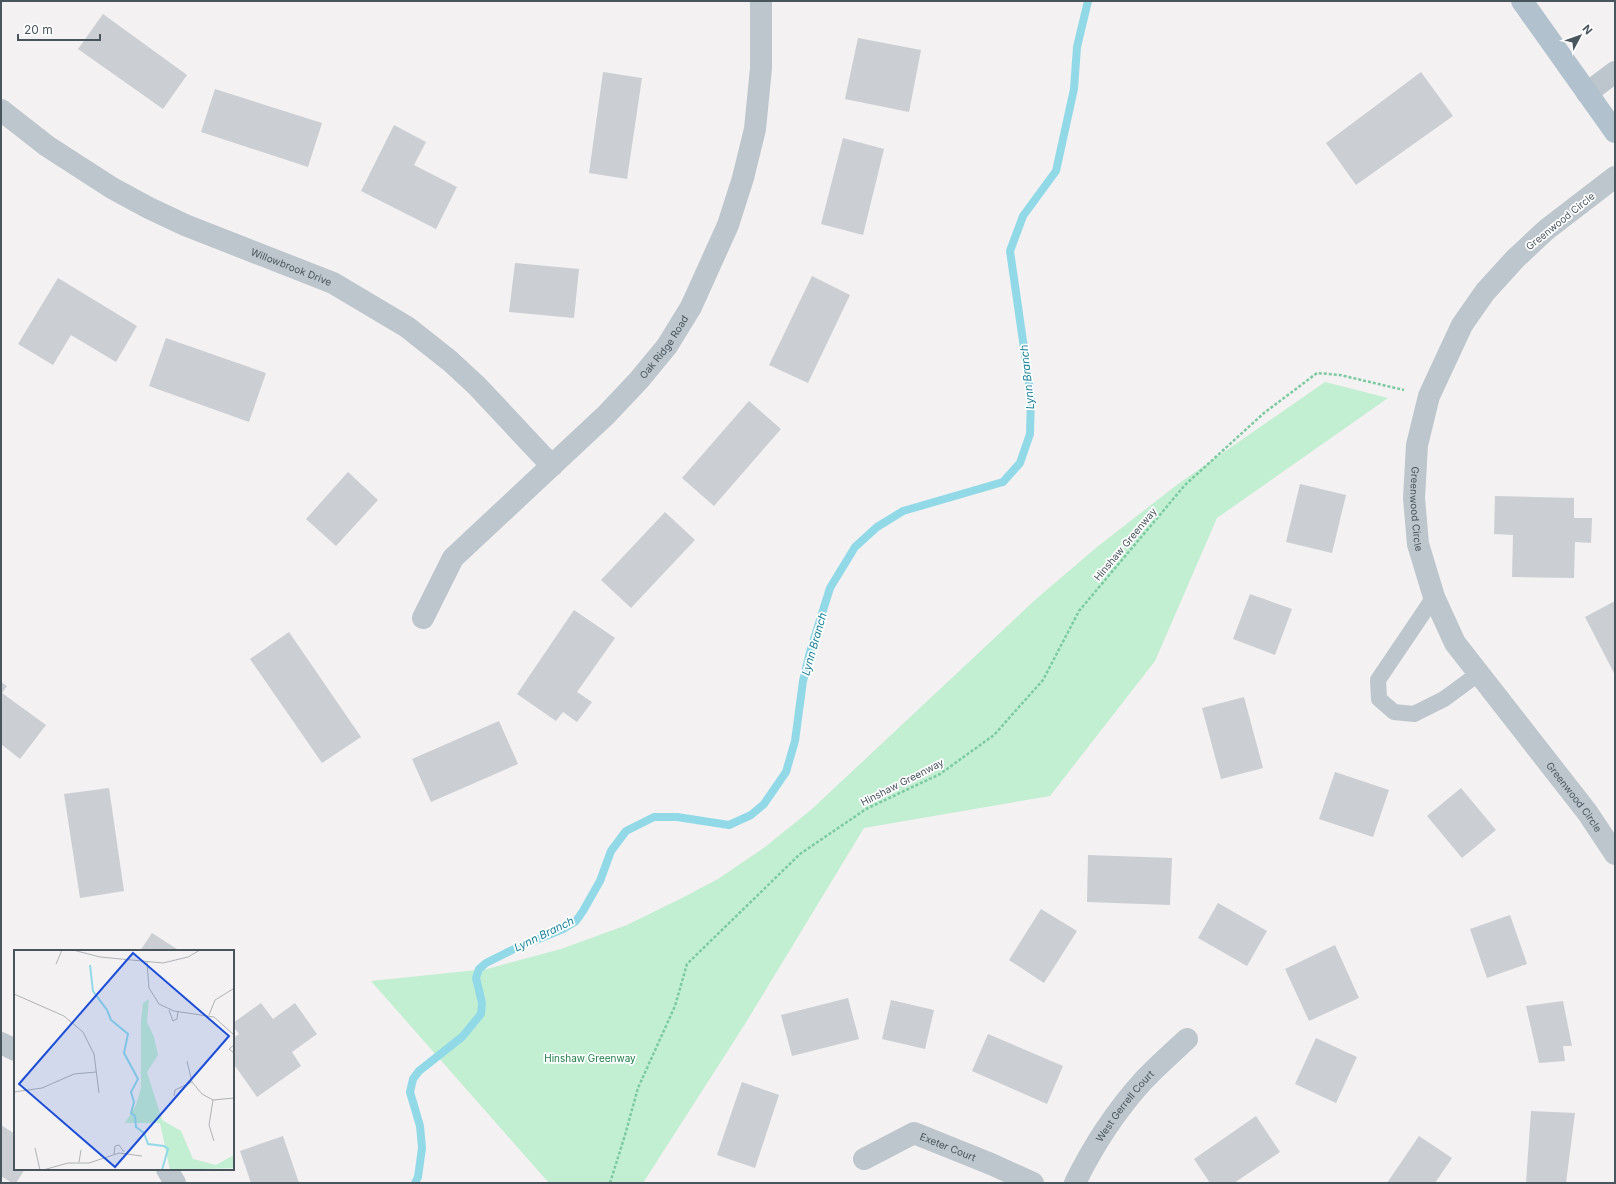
<svg xmlns="http://www.w3.org/2000/svg" width="1616" height="1184" font-family="Inter,sans-serif">
  <rect width="100%" height="100%" fill="#f3f1f1"/>
  <path fill="#c2eed2" d="M1325,382l63,16 -171,120 -62,143 -105,135 -186,32 -119,196 -102,159h-94l-178,-202 116,-12 74,-20 66,-24 57,-28 34,-18 47,-32 47,-38 223,-209 62,-53 81,-63z"/>
  <g fill="none" stroke-linecap="round" stroke-linejoin="round">
    <path stroke="#92d9e8" stroke-width="8" d="M415,1183l3,-6 4,-29 -2,-22 -10,-34 3,-13 6,-8 43,-34 19,-23 1,-11 -6,-25 3,-9 7,-6 28,-14 49,-20 13,-8 7,-10 17,-30 11,-30 15,-20 28,-14h23l52,8 22,-10 13,-11 22,-32 9,-31 8,-60 7,-29 20,-64 25,-41 22,-20 26,-16 100,-29 17,-19 10,-29 1,-37 -21,-146 13,-35 33,-45 18,-82 3,-42 11,-46"/>
  </g>
  <path fill="#cbced3" d="M103,14l84,61 -24,34 -85,-60z
    M858,38l63,12 -12,62 -64,-13z
    M603,72l39,6 -15,101 -38,-6z
    M1421,72l32,44 -97,69 -30,-42z
    M215,89l107,34 -14,44 -107,-35z
    M394,125l32,17 -12,23 43,22 -21,42 -75,-38z
    M843,138l41,11 -21,86 -42,-11z
    M515,263l64,6 -5,49 -65,-6z
    M812,276l38,19 -42,88 -39,-18z
    M58,278l79,48 -21,36 -45,-27 -18,30 -35,-21z
    M166,338l100,35 -17,49 -100,-36z
    M749,401l32,28 -67,77 -32,-28z
    M348,472l30,28 -42,46 -30,-27z
    M1300,484l46,11 -14,58 -46,-11z
    M1495,496l79,2v20h18l-1,25 -16,-1 -1,36 -62,-1 1,-42 -19,-1z
    M665,512l30,28 -64,68 -30,-28z
    M1250,594l42,15 -17,46 -42,-16z
    M1615,601v74l-30,-58z
    M574,610l41,28 -38,54 15,10 -15,20 -14,-10 -7,9 -39,-27z
    M289,632l72,105 -39,26 -72,-104z
    M1,682l6,4 -5,7 44,32 -26,34 -19,-15z
    M1244,697l19,71 -42,11 -19,-71z
    M499,721l19,43 -87,38 -19,-43z
    M1335,772l54,18 -16,47 -54,-18z
    M109,788l15,103 -44,7 -16,-104z
    M1461,788l35,42 -34,28 -35,-42z
    M1088,855l84,3 -2,47 -83,-3z
    M1218,903l49,28 -20,35 -49,-28z
    M1041,909l36,22 -33,52 -35,-23z
    M1510,915l17,49 -40,14 -17,-49z
    M152,933l28,18h-40z
    M1335,945l24,53 -50,23 -24,-52z
    M848,998l11,41 -67,17 -11,-41z
    M891,1000l43,10 -9,39 -43,-10z
    M1563,1001l9,45h-9l2,15 -26,2 -13,-57z
    M261,1003l12,16 22,-16 22,31 -25,18 9,14 -44,31 -24,-34v-25l6,-4 -6,-8v-3z
    M988,1034l75,32 -16,38 -75,-33z
    M1316,1038l41,19 -21,46 -41,-19z
    M742,1082l37,13 -24,73 -38,-13z
    M1531,1111l44,2 -9,70h-40z
    M1256,1116l24,36 -46,31h-24l-16,-24z
    M1,1125l14,9v35h10l-9,14h-4l-11,-7z
    M283,1136l16,47h-48l-11,-32z
    M1419,1136l33,22 -17,25h-48z"/>
  <g fill="none" stroke-linecap="round" stroke-linejoin="round">
    <path stroke="#7ccaa1" stroke-width="2.5" stroke-dasharray="3 2" stroke-linecap="butt" d="M610,1183l15,-48 13,-47 37,-82 12,-42 113,-110 66,-45 74,-35 54,-39 49,-55 36,-69 106,-126 79,-72 53,-40 23,2 64,15"/>
    <path stroke="#bdc6cd" stroke-width="16" d="M1434,597l-56,83 1,19 15,13 20,2 30,-15 34,-25"/>
    <g stroke="#bdc6cd" stroke-width="22">
      <path d="M1587,93l28,-21"/>
      <path id="s1" d="M1,110l46,36 65,42 37,20 36,17 148,58 74,44 43,34 27,25 75,80"/>
      <path id="s2" d="M1615,177l-69,53 -31,29 -30,33 -23,33 -33,71 -12,49 -3,53 4,46 16,53 21,46 132,169 28,42"/>
      <path id="s3" d="M423,618l30,-60 153,-143 33,-35 28,-34 24,-39 37,-82 15,-47 12,-49 6,-61v-67"/>
      <path d="M1,1043l14,7"/>
      <path id="s4" d="M864,1159l50,-26 77,31 42,19"/>
      <path d="M167,1169l8,14"/>
      <path id="s5" d="M1075,1183c18,-37 40,-71 68,-102 14,-15 29,-28 44,-42"/>
    </g>
    <path stroke="#b2c1ce" stroke-width="22" d="M1522,1l93,131"/>
  </g>
  <g text-anchor="middle" dominant-baseline="central" stroke-width="3.5" stroke-linejoin="round" paint-order="stroke">
    <g font-size="10" fill="#49555d" stroke="#fff">
      <text transform="translate(1560 221) rotate(-39)">Greenwood Circle</text>
      <text stroke="none"><textPath href="#s1" startOffset="332">Willowbrook Drive</textPath></text>
      <text stroke="none"><textPath href="#s3" startOffset="366">Oak Ridge Road</textPath></text>
      <text stroke="none"><textPath href="#s2" startOffset="407">Greenwood Circle</textPath></text>
      <text transform="translate(1125 544) rotate(-50)">Hinshaw Greenway</text>
      <text transform="translate(902 782) rotate(-27)">Hinshaw Greenway</text>
      <text stroke="none"><textPath href="#s2" startOffset="743">Greenwood Circle</textPath></text>
      <text stroke="none"><textPath href="#s5" startOffset="92">West Gerrell Court</textPath></text>
      <text stroke="none"><textPath href="#s4" startOffset="93">Exeter Court</textPath></text>
    </g>
    <g font-size="10" fill="#1c7d49" stroke="#fff">
      <text x="590" y="1058">Hinshaw Greenway</text>
    </g>
    <g font-size="11" font-style="italic" fill="#148197" stroke="#fff">
      <text transform="translate(1027 377) rotate(-96)">Lynn Branch</text>
      <text transform="translate(814 644) rotate(-74)">Lynn Branch</text>
      <text transform="translate(544 934) rotate(-26)">Lynn Branch</text>
    </g>
  </g>
  <g transform="translate(14 950)">
    <rect width="220" height="220" fill="#f3f1f1"/>
    <path d="M135,49l-2,23 7,15 4,18 -11,17 15,48 19,11 12,28 23,6 18,-10v13l-64,2 -10,-47h-35l11,-18 5,-17v-66l2,-19z" fill="#c2eed2"/>
    <path fill="none" stroke="#92d9e8" stroke-width="2" d="M76,15l3,26 14,19 4,10 17,14 -4,19 14,26 -7,13 3,10 -3,11 4,3 1,11 8,6 4,11 16,2 4,3 -6,21"/>
    <path fill="none" stroke="#afb3b6" stroke-width="1" d="M59,0l27,7 63,6 25,-6 12,-7M133,12l2,26 10,16 15,7 40,6 20,18M42,14l6,-14M0,44l50,22 19,16 11,22 5,39M155,60l4,11 4,-2 1,-8M195,65l6,-15 18,-11M220,95l-5,4 5,4M173,111l5,21 10,12 11,6 21,-2M0,142l28,-4 32,-14 22,-2M160,146l1,-6 17,-8M199,150l-4,25 5,16M21,198l5,22M100,204l1,-8 4,-1 5,7M65,212l2,-12M29,220l25,-7h21l30,-10 23,3"/>
    <path fill="#1d4ed8" fill-opacity="0.15" stroke="#1d4ed8" stroke-width="2" d="M119,3l96,83 -114,131 -96,-83z"/>
    <rect width="220" height="220" fill="none" stroke="#49555d" stroke-width="2"/>
  </g>
  <rect width="1616" height="1184" fill="none" stroke="#49555d" stroke-width="4"/>
  <g transform="translate(1580 36) rotate(49)" stroke="#ffffff" stroke-width="3" paint-order="stroke">
  <path d="M0-3L7 15L0 10L-7 15Z" fill="#49555d"/>
  <text y="-6" font-size="11" font-weight="bold" text-anchor="middle" fill="#49555d">N</text>
  </g>
  <path d="M18 34v6h82v-6" fill="none" stroke="#49555d" stroke-width="2"/>
  <text x="24" y="34" font-size="12" fill="#49555d" stroke="#ffffff" stroke-width="3" paint-order="stroke">20 m</text>
</svg>
